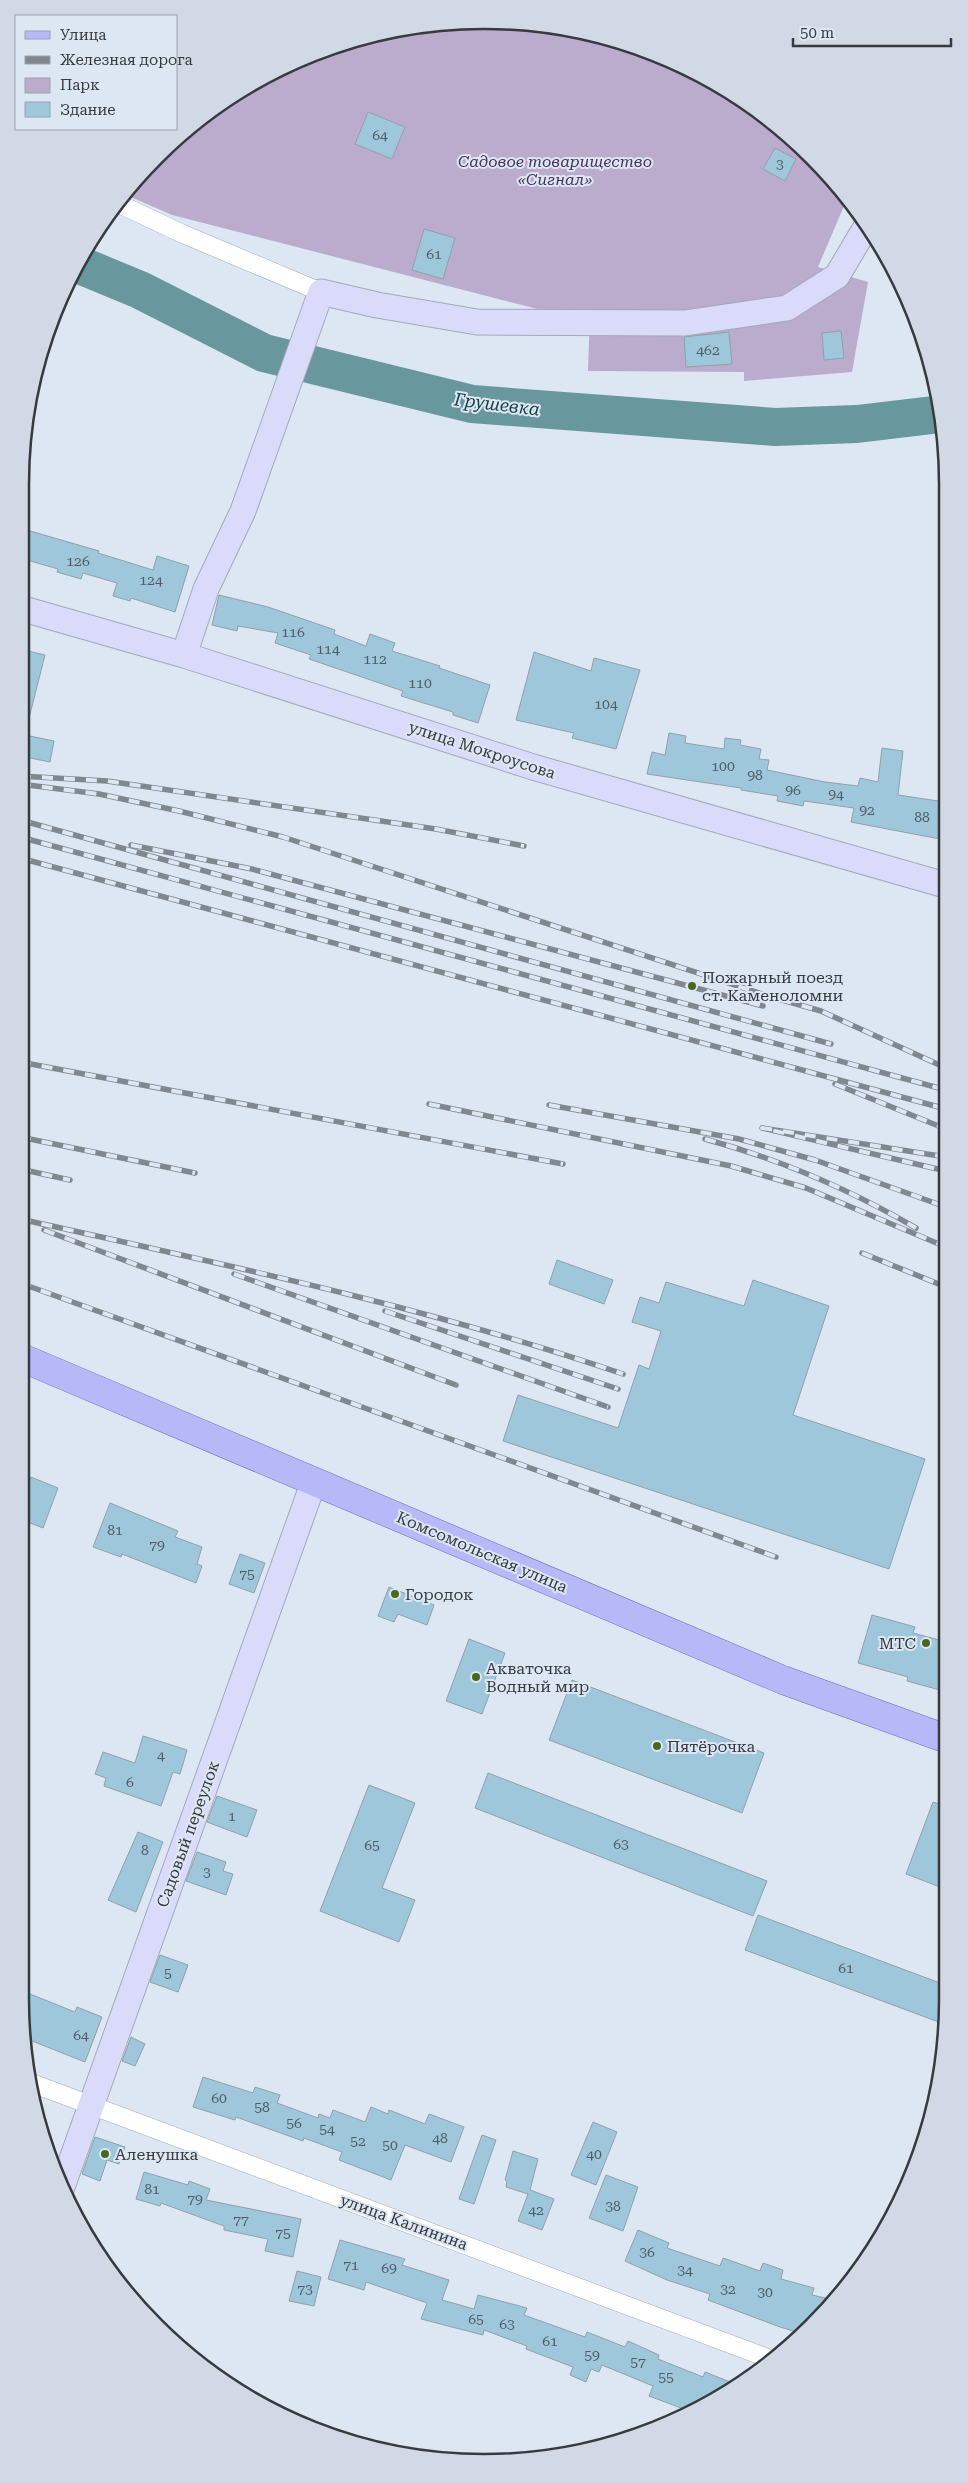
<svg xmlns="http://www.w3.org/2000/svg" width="968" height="2483" font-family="'Roboto Serif',serif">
  <rect width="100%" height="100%" fill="#dde7f3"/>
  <path fill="#bbacce" d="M453,21l91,3 89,21 109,53 91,80 14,21 -29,68 50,15 -16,90 -108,9v-9l-156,-1 2,-60 -33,3 -385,-99 -48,-21 11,-16 66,-62 78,-48 85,-32z"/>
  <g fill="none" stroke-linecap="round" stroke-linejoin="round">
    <path stroke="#68989e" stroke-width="38" d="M77,264l63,26 124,63 208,51 303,23 82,-3 84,-10"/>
  </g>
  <path fill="#9ec7dc" stroke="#91a0a7" d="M368,112l37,15 -13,32 -37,-15z
    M775,148l21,11 -11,22 -22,-12z
    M424,229l31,9 -12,41 -31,-9z
    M841,331l3,27 -20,2 -2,-27z
    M729,332l3,32 -46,3 -2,-30z
    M20,528l79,23 -1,2 55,17 4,-14 32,10 -14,46 -44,-14 -1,3 -17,-5 4,-13 -34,-10 -2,6 -24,-7 1,-3 -38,-11z
    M219,595l49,12 67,23 -1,4 32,12 4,-12 25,9 -3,8 48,15 -1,2 51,17 -12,38 -25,-8v-3l-52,-16 2,-5 -94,-32 2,-4 -36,-12 3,-10 -40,-7 -1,5 -25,-6z
    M20,649l25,6 -19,75 -6,-1z
    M534,652l57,19 3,-13 46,12 -24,79 -44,-11 2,-5 -58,-13z
    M669,733l17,3 -1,7 39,6 1,-11 16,2 -1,5 21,4 -2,10 10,1 -2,10 58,12 33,4 2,-8 18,4 4,-34 21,3 -5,44 47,7v38l-94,-18 3,-14 -50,-7 -1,5 -26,-5 1,-5 -37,-6v-2l-94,-14 5,-22 13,3z
    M20,734l34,7 -4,21 -30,-6z
    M557,1260l56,20 -9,24 -55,-20z
    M753,1280l76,26 -36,109 132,44 -36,110 -386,-128 15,-46 100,33 21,-63 10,4 12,-38 -29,-9 8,-25 19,6 7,-21 78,24z
    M31,1477l27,11 -15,40 -23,-9v-13z
    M110,1503l68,28 -3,6 27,10 -5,17 5,2 -6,17 -74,-29 -1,3 -28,-10z
    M240,1554l25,9 -11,30 -25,-9z
    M389,1587l45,18 -7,20 -29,-11 -4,8 -16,-6z
    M872,1615l43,12 -2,6 34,9v50l-40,-11 1,-4 -50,-14z
    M469,1639l36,14 -23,61 -36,-13z
    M572,1680l192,73 -22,60 -193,-73z
    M143,1736l44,14 -7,24 -7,-2 -12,34 -57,-20 2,-8 -11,-4 8,-22 32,11z
    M488,1773l279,108 -14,35 -278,-108z
    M369,1785l46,18 -33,85 33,12 -16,42 -79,-31z
    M217,1796l40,14 -10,27 -40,-15z
    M933,1802l15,5v83l-42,-16z
    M138,1832l25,10 -27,70 -28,-12z
    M197,1852l29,10 -3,9 10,3 -7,21 -40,-14z
    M758,1915l190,71 -4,38 -199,-74z
    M160,1955l28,10 -10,27 -28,-10z
    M20,1990l55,22 2,-5 25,10 -17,45 -58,-23z
    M131,2037l14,7 -10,22 -13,-5z
    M203,2077l50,16 2,-6 25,8 -3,8 41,15 1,-4 11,4 3,-8 32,12 6,-15 17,7 1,-4 36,14 4,-10 35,13 -13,35 -46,-17 -14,35 -52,-20 3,-8 -38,-14 -1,3 -67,-24 -1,3 -42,-13z
    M593,2122l24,10 -21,53 -25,-10z
    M482,2135l14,5 -22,64 -15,-5z
    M95,2137l30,10 -6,17 -12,-4 -7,21 -18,-7z
    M513,2151l25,8 -8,31 24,9 -12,31 -24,-9 10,-27 -22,-7 1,-6 -2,-1z
    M144,2172l44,13 1,-4 21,8 -4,11 95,19 -8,38 -28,-6 3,-12 -44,-9v-4l-63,-23 -1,3 -24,-7z
    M606,2175l32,12 -15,44 -34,-13z
    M638,2230l31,13 -2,5 53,18 3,-8 37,13 3,-8 20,7 -2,9 33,9 -2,7 22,5 -31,34 -23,-7 -72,-27 2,-6 -43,-14 -42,-19z
    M340,2240l65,19 -3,6 47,15 -7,20 32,9 4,-14 49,13 -3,7 61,22 2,-5 38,15 3,-6 31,14 -1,4 45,18 2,-5 33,13 -22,16 -27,10 -40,-15 4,-10 -51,-21 -3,7 -8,-3 -5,13 -16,-7 3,-8 -47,-18 1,-3 -43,-16 -1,5 -62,-16 6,-16 -61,-21 -2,8 -36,-11z
    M297,2271l24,6 -7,29 -25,-5z"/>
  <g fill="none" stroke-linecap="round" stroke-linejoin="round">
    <defs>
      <path id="street" d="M117,203l66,31 138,58
        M34,2084l739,276"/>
      <path id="secondary" d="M20,608l164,47 349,112 412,118
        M184,655l22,-66 37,-78 78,-219 56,13 100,17 208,1 102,-15 50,-32 29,-49
        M62,2187l252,-706"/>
      <path id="primary" d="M20,1357l763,323 164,59"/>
    </defs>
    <use href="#street" stroke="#a1aab5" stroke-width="19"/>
    <use href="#secondary" stroke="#a1aab5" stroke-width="27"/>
    <use href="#primary" stroke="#6a6db3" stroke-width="29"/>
    <use href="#street" stroke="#fff" stroke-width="18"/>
    <use href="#secondary" stroke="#dadbfb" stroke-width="25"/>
    <use href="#primary" stroke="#b6b8f7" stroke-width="28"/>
    <defs>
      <path id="rail" d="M20,776l87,5 329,48 88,17
        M20,784l79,10 80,17 104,26 485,159 53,15 125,57
        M20,820l811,224
        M20,837l926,253
        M131,845l121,24 511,137
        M20,858l926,251
        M20,1062l543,102
        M835,1084l111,45
        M429,1104l302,62 75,22 140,59
        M549,1105l190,34 76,21 131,47
        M20,1137l175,36
        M705,1139c74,20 144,50 211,89
        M946,1157l-184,-29 184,43
        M20,1169l50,11
        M20,1219c202,45 407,88 603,155
        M44,1230l412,155
        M862,1253l84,34
        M234,1274l374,133
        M20,1283l756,274
        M385,1311l233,78"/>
    </defs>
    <use href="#rail" stroke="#81878f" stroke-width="5.5"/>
    <use href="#rail" stroke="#dde7f3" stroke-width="4" stroke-dasharray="11" stroke-linecap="butt"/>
  </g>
  <g fill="#4a681d" stroke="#dde7f3" stroke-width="2">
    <circle cx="692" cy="986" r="5"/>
    <circle cx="395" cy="1594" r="5"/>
    <circle cx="926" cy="1643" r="5"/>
    <circle cx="476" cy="1677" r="5"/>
    <circle cx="657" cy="1746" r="5"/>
    <circle cx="105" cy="2154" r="5"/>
  </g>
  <g text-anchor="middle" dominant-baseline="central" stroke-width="4" stroke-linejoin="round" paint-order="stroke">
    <g font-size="14" fill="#515d66">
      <text x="380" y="135">64</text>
      <text x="780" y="164">3</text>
      <text x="434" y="254">61</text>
      <text x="708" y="350">462</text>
      <text x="78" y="561">126</text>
      <text x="151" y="580">124</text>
      <text x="293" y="632">116</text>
      <text x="328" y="649">114</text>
      <text x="375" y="659">112</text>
      <text x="420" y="683">110</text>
      <text x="606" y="704">104</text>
      <text x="723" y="766">100</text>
      <text x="755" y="775">98</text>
      <text x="793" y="790">96</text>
      <text x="836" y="794">94</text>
      <text x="867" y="810">92</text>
      <text x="922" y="817">88</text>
      <text x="115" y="1530">81</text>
      <text x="157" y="1545">79</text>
      <text x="247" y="1574">75</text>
      <text x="161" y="1755">4</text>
      <text x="130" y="1782">6</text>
      <text x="232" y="1816">1</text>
      <text x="621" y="1844">63</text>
      <text x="372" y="1845">65</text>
      <text x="145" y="1850">8</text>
      <text x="207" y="1872">3</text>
      <text x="846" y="1968">61</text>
      <text x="168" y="1973">5</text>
      <text x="81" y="2035">64</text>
      <text x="219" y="2098">60</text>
      <text x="262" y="2107">58</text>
      <text x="294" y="2123">56</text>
      <text x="327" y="2129">54</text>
      <text x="440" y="2138">48</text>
      <text x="358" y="2141">52</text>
      <text x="390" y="2145">50</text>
      <text x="594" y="2154">40</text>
      <text x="152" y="2189">81</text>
      <text x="195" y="2199">79</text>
      <text x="613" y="2206">38</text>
      <text x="536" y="2210">42</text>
      <text x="241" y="2220">77</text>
      <text x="283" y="2233">75</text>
      <text x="647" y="2252">36</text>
      <text x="351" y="2265">71</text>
      <text x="389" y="2268">69</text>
      <text x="685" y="2270">34</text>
      <text x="305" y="2289">73</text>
      <text x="728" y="2289">32</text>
      <text x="765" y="2292">30</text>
      <text x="476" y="2319">65</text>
      <text x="507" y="2324">63</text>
      <text x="550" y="2341">61</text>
      <text x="592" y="2355">59</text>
      <text x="638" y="2362">57</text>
      <text x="666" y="2377">55</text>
    </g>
    <g font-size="16" font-style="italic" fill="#493260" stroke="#dde7f3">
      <text x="555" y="161">Садовое товарищество<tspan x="555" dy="18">«Сигнал»</tspan></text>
    </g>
    <g font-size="16" fill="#373a3f" stroke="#dde7f3">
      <text transform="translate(482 750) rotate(18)">улица Мокроусова</text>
      <text transform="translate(482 1552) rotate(23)">Комсомольская улица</text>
      <text transform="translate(188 1834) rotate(-70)">Садовый переулок</text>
      <text transform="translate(404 2222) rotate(20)">улица Калинина</text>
    </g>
    <g font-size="16" fill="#373a3f" stroke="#dde7f3" text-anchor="start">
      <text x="702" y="977">Пожарный поезд<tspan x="702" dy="18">ст. Каменоломни</tspan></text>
      <text x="405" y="1594">Городок</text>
      <text x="916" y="1643" text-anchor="end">МТС</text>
      <text x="486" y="1668">Акваточка<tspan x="486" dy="18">Водный мир</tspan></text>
      <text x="667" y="1746">Пятёрочка</text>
      <text x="115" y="2154">Аленушка</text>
    </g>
    <g font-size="18" font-style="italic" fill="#144246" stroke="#dde7f3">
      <text transform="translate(497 404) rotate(7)">Грушевка</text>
    </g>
  </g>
  <path d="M0 0H968V2483H0ZM484 29H484A455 455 0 0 1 939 484V1999A455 455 0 0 1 484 2454H484A455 455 0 0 1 29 1999V484A455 455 0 0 1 484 29Z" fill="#d0d9e5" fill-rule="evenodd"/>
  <path fill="none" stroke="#373a3f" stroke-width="2.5" d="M484 29H484A455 455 0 0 1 939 484V1999A455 455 0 0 1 484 2454H484A455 455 0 0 1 29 1999V484A455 455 0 0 1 484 29Z"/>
  <rect x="15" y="15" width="162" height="115" fill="#dde7f3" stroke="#9ba2ab"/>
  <rect x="25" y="31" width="25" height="8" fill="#b6b8f7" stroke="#9ba2ab"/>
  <text x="60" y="40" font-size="15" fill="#373a3f">Улица</text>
  <rect x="25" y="56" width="25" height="8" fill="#81878f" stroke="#9ba2ab"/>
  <text x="60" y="65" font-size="15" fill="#373a3f">Железная дорога</text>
  <rect x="25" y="78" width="25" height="15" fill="#bbacce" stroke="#9ba2ab"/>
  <text x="60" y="90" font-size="15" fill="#373a3f">Парк</text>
  <rect x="25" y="102" width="25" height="15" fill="#9ec7dc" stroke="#9ba2ab"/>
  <text x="60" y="115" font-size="15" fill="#373a3f">Здание</text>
  <path d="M793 38v8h158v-8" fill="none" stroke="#373a3f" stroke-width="2.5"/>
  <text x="800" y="38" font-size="15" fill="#373a3f" stroke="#dde7f3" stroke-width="4" paint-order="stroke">50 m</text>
</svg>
